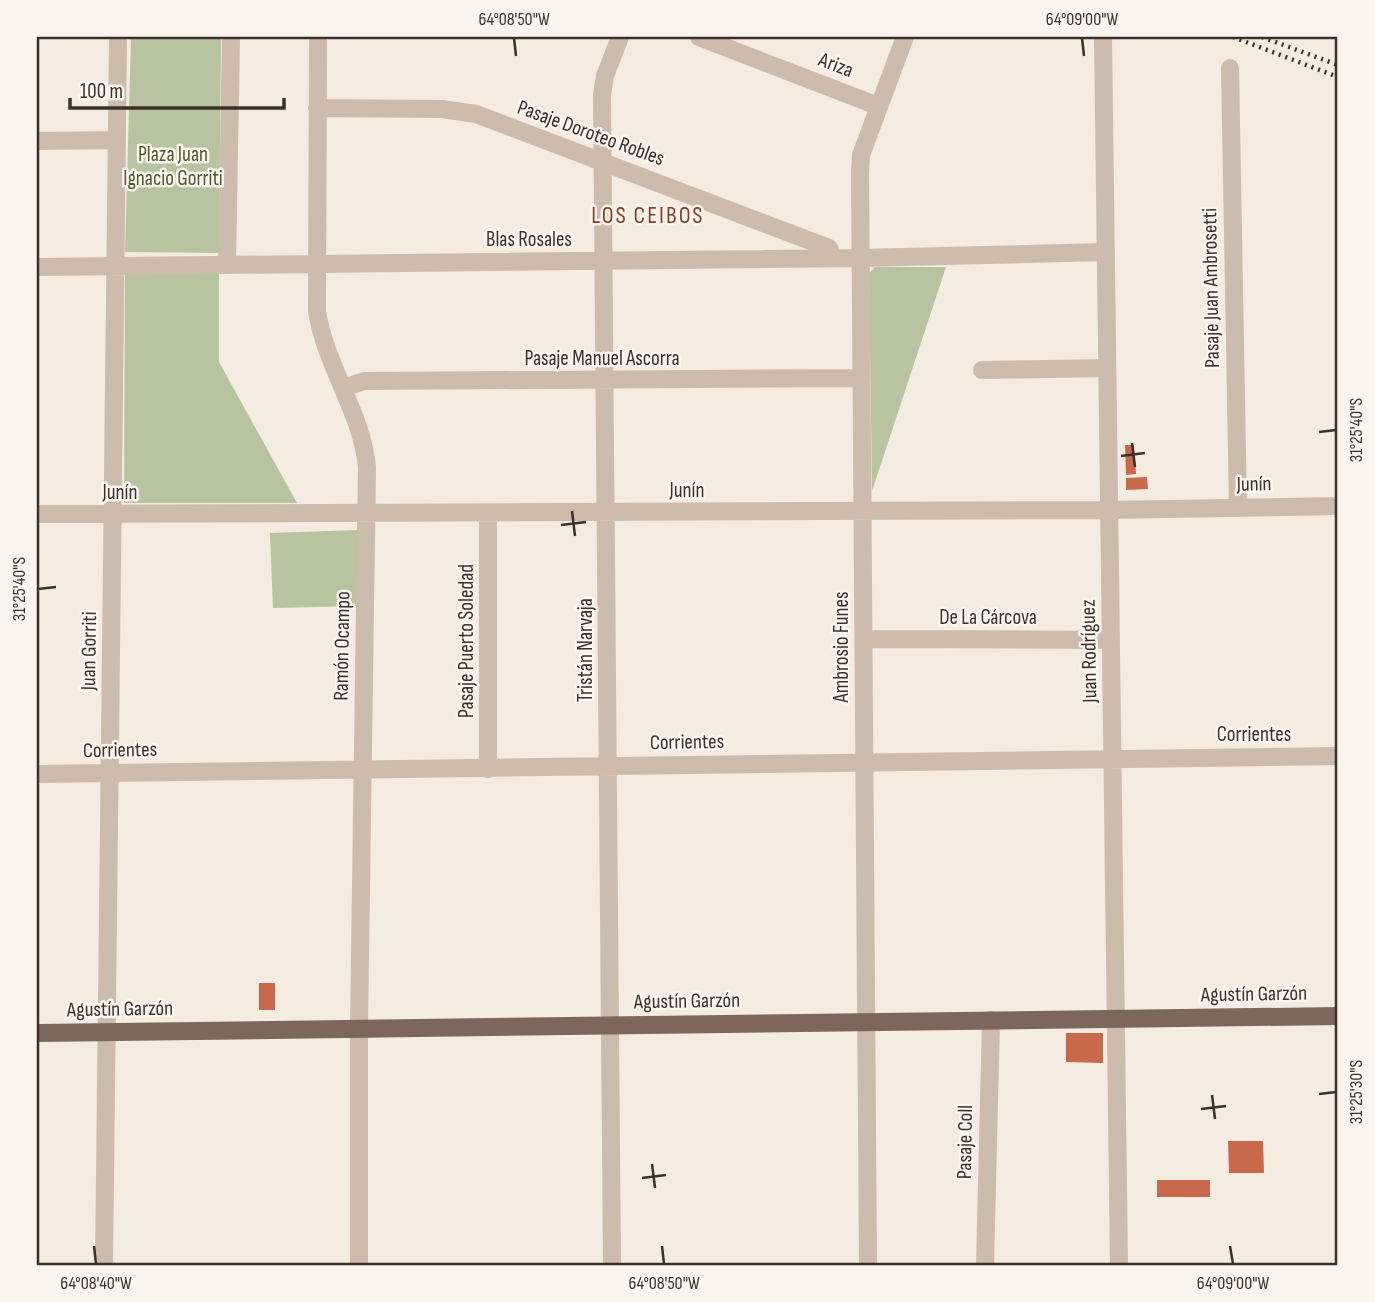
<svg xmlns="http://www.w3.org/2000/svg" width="1375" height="1302" font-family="'Sofia Sans Condensed',sans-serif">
  <rect width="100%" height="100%" fill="#f4ebe1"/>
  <path fill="#b8c4a0" d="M131,37h90l-2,216 -94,-1z
    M875,267h71l-74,224 -3,-218z
    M125,272h94v90l78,141h-173z
    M359,530l-1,76 -85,2 -3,-75z"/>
  <path fill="#c8694b" d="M1125,445h9l2,29 -10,1z
    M1147,477l1,12 -22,1v-12z
    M259,983h16v27h-16z
    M1066,1033h37v30l-37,-1z
    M1228,1141h35l1,32h-35z
    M1157,1180h53v17h-53z"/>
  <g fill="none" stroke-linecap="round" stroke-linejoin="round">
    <path stroke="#cdbbac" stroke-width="18" d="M318,37l-1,274c8,54 45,102 50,156l-8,561v237
      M699,37l179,69
      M1103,37l16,1228
      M1230,68l8,439
      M317,108l125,1 34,5 353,134 5,10
      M37,141l80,-1
      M227,264l4,-227
      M37,267l824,-9 245,-6
      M982,370l125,-2
      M343,388l21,-7 498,-3
      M37,514l1072,-4 229,-4
      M864,639l247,1
      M488,769v-256
      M37,774l1301,-18
      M104,1265l14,-1228
      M612,1265l-10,-1170 3,-19 15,-39
      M868,1265l-8,-1093 1,-17 44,-118
      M985,1265l6,-245"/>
    <path stroke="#7d675c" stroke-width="18" d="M37,1033l1301,-17"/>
    <path stroke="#3b302b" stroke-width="4.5" stroke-dasharray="2 5" stroke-linecap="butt" d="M1233,37l105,40
      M1262,37l76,28"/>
  </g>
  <path fill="none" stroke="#3b302b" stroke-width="2.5" d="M514,38l2,18M1082,38l2,18M1319,432l17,-2M1132,443l3,24M1121,456l24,-3M572,511l3,25M561,525l25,-3M38,589l18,-2M1319,1094l17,-2M1212,1095l3,24M1201,1109l25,-3M652,1164l3,24M642,1178l24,-3M94,1246l2,18M662,1246l2,18M1230,1246l3,18"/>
  <g text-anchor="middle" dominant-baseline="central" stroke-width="5" stroke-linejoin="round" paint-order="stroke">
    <g font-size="21" fill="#3b302b" stroke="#fbf5ee">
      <text transform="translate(836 65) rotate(21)">Ariza</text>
      <text transform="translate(591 133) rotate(20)">Pasaje Doroteo Robles</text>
      <text x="529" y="239">Blas Rosales</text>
      <text transform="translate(1211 288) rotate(-91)">Pasaje Juan Ambrosetti</text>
      <text x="602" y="358">Pasaje Manuel Ascorra</text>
      <text transform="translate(1254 484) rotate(-1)">Junín</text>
      <text x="687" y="490">Junín</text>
      <text x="120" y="492">Junín</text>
      <text x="988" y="617">De La Cárcova</text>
      <text transform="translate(466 641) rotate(-90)">Pasaje Puerto Soledad</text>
      <text transform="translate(342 646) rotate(-89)">Ramón Ocampo</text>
      <text transform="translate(841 647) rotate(-90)">Ambrosio Funes</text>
      <text transform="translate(585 650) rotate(-90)">Tristán Narvaja</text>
      <text transform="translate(89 651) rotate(-89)">Juan Gorriti</text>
      <text transform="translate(1089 651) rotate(-91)">Juan Rodríguez</text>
      <text x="1254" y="734">Corrientes</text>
      <text transform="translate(687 742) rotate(-1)">Corrientes</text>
      <text transform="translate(120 750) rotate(-1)">Corrientes</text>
      <text transform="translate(1254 994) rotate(-1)">Agustín Garzón</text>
      <text transform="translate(687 1001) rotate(-1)">Agustín Garzón</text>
      <text transform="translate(120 1009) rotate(-1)">Agustín Garzón</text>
      <text transform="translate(965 1142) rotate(-89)">Pasaje Coll</text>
    </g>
    <g font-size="21" fill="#4a5a2e" stroke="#fbf5ee">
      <text x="173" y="154">Plaza Juan<tspan x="173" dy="24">Ignacio Gorriti</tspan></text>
    </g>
    <g font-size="24" letter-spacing="2" fill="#8c3b22" stroke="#fbf5ee">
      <text x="648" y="215">LOS CEIBOS</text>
    </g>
  </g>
  <rect width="1375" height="1302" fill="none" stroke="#fbf5ee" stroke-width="77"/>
  <path d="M70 98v10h214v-10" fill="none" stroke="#3b302b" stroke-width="3.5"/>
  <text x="80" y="98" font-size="21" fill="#3b302b" stroke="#fbf5ee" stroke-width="5" paint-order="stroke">100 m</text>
  <rect x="38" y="38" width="1298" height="1226" fill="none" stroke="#3b302b" stroke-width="2.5"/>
  <g font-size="18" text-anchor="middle" fill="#3b302b">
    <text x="514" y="25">64°08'50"W</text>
    <text x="1082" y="25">64°09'00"W</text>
    <text transform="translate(1356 430) rotate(-90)" y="6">31°25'40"S</text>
    <text transform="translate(19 589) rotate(-90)" y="6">31°25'40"S</text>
    <text transform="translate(1356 1092) rotate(-90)" y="6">31°25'30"S</text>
    <text x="96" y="1289">64°08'40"W</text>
    <text x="664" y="1289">64°08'50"W</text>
    <text x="1233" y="1289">64°09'00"W</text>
  </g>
</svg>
